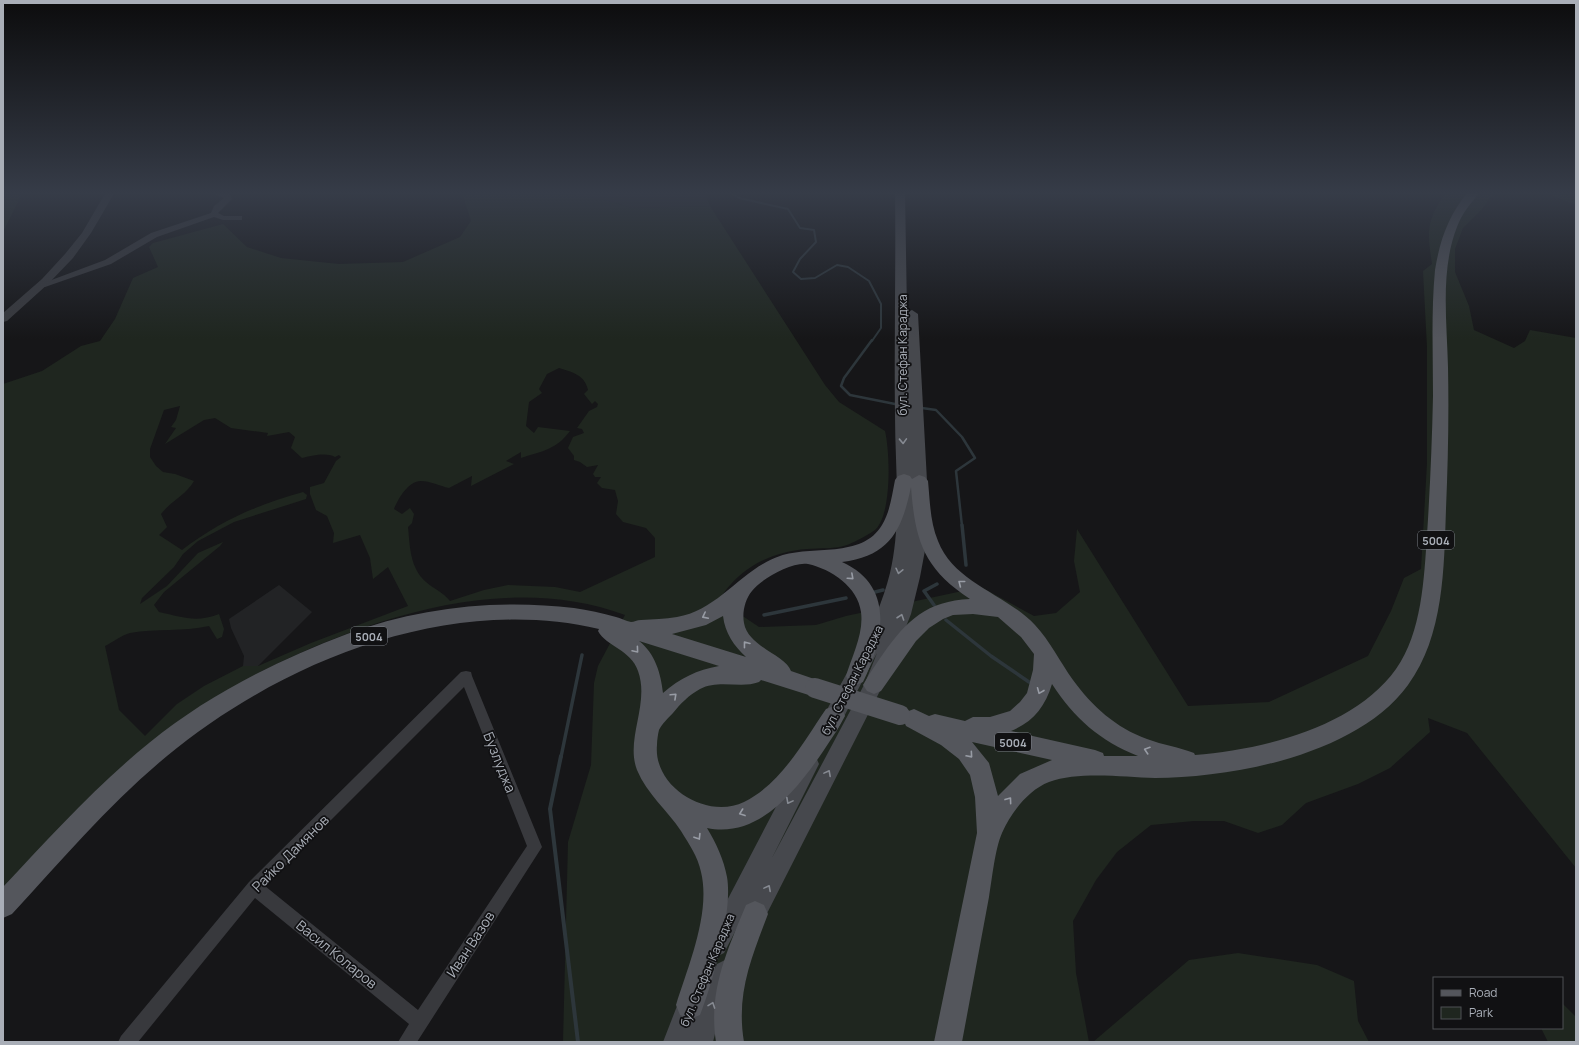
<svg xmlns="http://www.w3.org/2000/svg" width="1579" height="1045" font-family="Manrope,sans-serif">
  <rect width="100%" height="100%" fill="#161618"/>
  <path fill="#222325" d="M547,192h157l6,14 -78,2 -23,-7z
    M279,585l33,27 -54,54h-15l1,-10 -13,-28 -2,-9z"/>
  <path fill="#1f261f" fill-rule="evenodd" d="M3,192h20l-20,40z
    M462,192h95l52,9 23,7 78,-2 115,179 14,17 46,29c5,21 7,81 -9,98 -4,4 -23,14 -29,16 -11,4 -27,3 -40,4 -37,3 -68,19 -88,51l40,27 57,-2 30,-9 135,-29 53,29 22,-3 24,-21 -6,-31 3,-32 111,177 81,-4 99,-46 23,-45 13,-33 17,-9 6,-106v-116l-4,-76 9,-7c-5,-33 -6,-43 14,-72h49l-13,17 -19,19 -8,21v23l14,34 5,24 40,18 11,-7 5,-11 46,8v530l-109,-135 -39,-15 2,14 -40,36 -32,16 -52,19 -24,22 -24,8 -34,-12h-30l-43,4 -34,27 -21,28 -23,41 3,52 13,69h-526l5,-200 23,-77 3,-82 4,-17 27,-51c-119,-44 -256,3 -363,56l-259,220v-507l39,-13 39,-25 19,-5 15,-22 18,-41 25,-11 -9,-20 4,-4 70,-19 24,23 34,11 58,6 64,-2 57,-25 11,-16zM559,368c13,4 26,7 29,22l-4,4 8,10 3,-3 3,3 -1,3 -8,4 -12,17 5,1 2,4 -11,4 -5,11 6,8v4l6,2 7,5 11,-2 -5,9 2,3h6l-4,6 5,5 13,2 3,11 -2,13 7,8 23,6 9,10v19l-75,35 -25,-5 -47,-2 -24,5 -34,11c-7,-9 -16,-12 -24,-19 -16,-14 -16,-35 -18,-55l4,-4 2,-9 -4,-6 -8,6 -8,-5c4,-10 14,-28 27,-28 9,0 19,5 28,7l23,-12 -1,10 43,-22 -8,-3 15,-9v6c21,-7 35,-8 49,-27l-32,-4 -4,6 -8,-7 3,-24 13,-9 -3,-4 8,-15zM180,406l-4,14 -5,7 5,1 -11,16 39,-24 11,-2 16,10 37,5 -1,3 22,-4 6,5 -4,11 11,10c9,-2 24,-6 33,-1l4,-2 2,2 -5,4 -12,22 -14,4v7l6,16 11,6 7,17 -1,10 27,-8 10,23 3,21 15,-12 20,39 -97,37 -53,23h-15l-39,20 -27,18 -32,32 -26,-26 -14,-64c8,-4 17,-11 25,-13 26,-5 53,-1 79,-7l8,13 5,-2 2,-8 -5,-15c-23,9 -37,3 -60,-2l-5,-7 10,-13 56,-46 3,-4 -25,11 -31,33 -27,18 2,-6 32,-31 9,-13 15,-13 36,-19 72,-23 1,-4 -4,-3c-47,13 -83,29 -121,58l-23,-15 8,-8 -6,-13c10,-13 25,-19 33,-33l-19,-7 -12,-2 -7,-6 -6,-9v-8l14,-39z
    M1546,192h30v13l-28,-11z
    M1238,953l79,12 37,16 4,40 11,21h-276l96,-82z
    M1562,1003l14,14v25h-28l-7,-14h21z"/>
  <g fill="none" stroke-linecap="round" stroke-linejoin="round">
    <path stroke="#2d363b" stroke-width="2" d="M730,192l9,6 49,11 12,19 14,2 2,12 -16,17 -7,13 8,7 14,-1 22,-13 11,2 21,14 12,23v24l-9,13"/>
    <path stroke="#2d363b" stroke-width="2.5" d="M872,340l-28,38 -3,8 9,9 45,9
      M922,408l14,2 26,27 13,21 -19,13 6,55"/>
    <path stroke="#2d363b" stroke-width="3.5" d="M962,525l4,40
      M875,592l8,-2
      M934,605l-10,-14 13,-7
      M764,615l82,-17
      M946,620l45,36 38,26
      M561,757l21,-102"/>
    <path stroke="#2d363b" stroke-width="4" d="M561,756l-11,53 28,233"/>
    <path fill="#38393d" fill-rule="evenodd" d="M209,192l21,2 2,5 -14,14 6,3h18v4h-19l-9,-3 -57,20 -46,27 -66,23h-6l-1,-2 67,-25 46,-27 60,-20 3,-7 10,-8z
      M466,671l5,1 1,4 70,171 -125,195h-19l11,-18 -154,-126 -117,144h-20l3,-6 128,-154 212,-210zM464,687l63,159 -109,164 -153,-124z"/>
    <path fill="#38393d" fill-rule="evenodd" d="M106,192h9l-24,41 -18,25 -24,25 -42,38 -4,1v-9l39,-34 23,-25 17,-21z"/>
    <path fill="#46484d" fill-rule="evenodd" d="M895,192h10l2,120 5,-2 6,4 9,167 -1,64 -6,32 -9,37 -28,71 -125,246 -8,3 -8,-3 -3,-7 -15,29 -8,4 -8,-4 -4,-8 4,-8 94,-180 7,-2 7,2 3,7 -47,94 93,-175 12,-30 -41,79 -7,3 -7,-3 -3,-6c25,-52 57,-96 71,-153 12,-51 5,-105 5,-157 -1,-75 1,-149 0,-224z
      M725,960l8,4 4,8 -17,42 -7,28h-50l21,-54 9,-3 9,3 2,6 13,-30z"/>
    <path fill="#54565c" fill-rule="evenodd" d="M1468,192h12c-9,11 -18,21 -23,35 -17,43 -10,95 -9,140 1,48 0,95 -2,142 -2,59 -2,127 -38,176 -50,69 -174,93 -253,93 -32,-1 -76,-7 -106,4 -21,8 -38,31 -47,51 -7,16 -10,46 -13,64 -9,48 -18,97 -27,145h-28l43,-209 -2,-36 -5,-22 -11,-16 -18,-14 -35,-19 -3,-7 3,-7 8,-3 15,7 6,-2 30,7 8,-4h17l20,-6 10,-9 7,-9 6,-23 1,-16 -13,-17 -23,-20 -25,-3 -20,1 -10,4 -14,9 -13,13 -35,50 -7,3 -7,-3 -4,-6c6,-11 13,-21 20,-31 24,-34 44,-53 87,-55 -47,-31 -55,-59 -59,-112 -9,43 -21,69 -69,75 53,24 42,77 21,120l-7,3 -7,-3 -3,-6c6,-20 18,-43 15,-64 -3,-25 -30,-43 -53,-48 -15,-3 -47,15 -56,27 -7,8 -10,22 -8,32 4,24 42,32 47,48l32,11 3,6 -3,6 -8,3 -54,-17 -2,2c-18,7 -40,-3 -59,7 -11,6 -20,15 -27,24 -5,5 -11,11 -14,17 -1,4 -2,10 -2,15 -4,42 50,75 87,57 37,-18 60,-61 82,-93l8,-3 8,3 3,7c-6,12 -14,23 -21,34 -26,38 -64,89 -117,78 9,15 17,32 20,49 6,34 -14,105 -27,138l-10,4 -10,-4 -4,-10c12,-39 35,-92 25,-133 -3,-15 -12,-28 -20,-41 -14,-21 -34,-37 -44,-61 -12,-31 13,-66 1,-99 -7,-21 -32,-25 -40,-40l1,-2c-150,-35 -317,32 -432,127 -57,47 -105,104 -155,158l-9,4v-31c47,-50 93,-101 146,-144 59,-48 127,-82 198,-109 72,-27 151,-35 227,-26 14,2 28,5 42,9 4,1 10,4 15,5 3,0 6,-2 10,-2 12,-1 24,-1 36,-3 42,-7 64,-48 103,-61 31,-11 82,3 102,-31 8,-13 10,-30 13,-45l3,-4 6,-2 6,2 2,3 7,-4 6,2 3,4c2,20 2,41 10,60 16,42 68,53 97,84 15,16 25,37 38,55 19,26 43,48 74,59 16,6 32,8 47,14l1,2c67,-5 160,-28 201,-86 26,-37 28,-90 31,-134 3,-46 5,-92 6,-139 0,-42 -2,-84 2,-126 5,-30 13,-54 33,-78zM723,616c2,17 11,30 23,41l-74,-23 34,-9zM639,641l80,25c-22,4 -39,12 -56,27 -2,-19 -8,-40 -24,-52zM1052,684c22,34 48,57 86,72h-34l-1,-3 -8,-3 -84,-19c22,-9 34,-24 41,-47zM972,742l80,18 -32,14 -22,22 -9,-33z
      M755,901l9,4 4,9c-17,45 -32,80 -24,128h-28c-8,-51 11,-91 30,-137z"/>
    <path stroke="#54565c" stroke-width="20" d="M815,688l85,27"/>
  </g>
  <defs><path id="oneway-chevron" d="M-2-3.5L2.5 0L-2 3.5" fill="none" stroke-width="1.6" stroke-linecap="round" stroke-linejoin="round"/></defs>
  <g stroke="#868a92">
    <use href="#oneway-chevron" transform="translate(903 441) rotate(88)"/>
    <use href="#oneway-chevron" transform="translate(899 571) rotate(103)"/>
    <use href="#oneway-chevron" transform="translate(901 617) rotate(-71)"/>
    <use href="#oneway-chevron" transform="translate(828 773) rotate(-62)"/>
    <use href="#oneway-chevron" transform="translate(789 801) rotate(118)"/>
    <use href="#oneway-chevron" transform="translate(768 888) rotate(-62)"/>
    <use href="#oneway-chevron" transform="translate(712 1005) rotate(-70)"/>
  </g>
  <g stroke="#989ca5">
    <use href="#oneway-chevron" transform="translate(851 577) rotate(42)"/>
    <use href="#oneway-chevron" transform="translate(961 583) rotate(-142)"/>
    <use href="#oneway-chevron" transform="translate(705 616) rotate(153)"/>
    <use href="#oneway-chevron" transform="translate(746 644) rotate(-128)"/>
    <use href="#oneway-chevron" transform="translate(636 650) rotate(50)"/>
    <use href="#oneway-chevron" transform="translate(1040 691) rotate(112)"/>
    <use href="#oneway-chevron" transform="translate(674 696) rotate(-43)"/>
    <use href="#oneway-chevron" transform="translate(1147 750) rotate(-162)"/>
    <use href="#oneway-chevron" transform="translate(970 755) rotate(49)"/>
    <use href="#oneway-chevron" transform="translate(1009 800) rotate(-54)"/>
    <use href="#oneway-chevron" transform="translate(742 813) rotate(160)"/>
    <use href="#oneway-chevron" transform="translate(698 837) rotate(58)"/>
  </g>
  <linearGradient id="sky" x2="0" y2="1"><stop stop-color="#0c0c0d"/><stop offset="0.57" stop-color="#363c48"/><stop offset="1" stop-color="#363c48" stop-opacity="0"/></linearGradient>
  <rect width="1579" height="339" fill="url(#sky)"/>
  <g text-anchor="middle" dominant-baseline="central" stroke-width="3.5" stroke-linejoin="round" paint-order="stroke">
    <g fill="#111113" stroke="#7b7f86" stroke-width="1">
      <rect x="1418" y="531" width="36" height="18" rx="3"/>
      <rect x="351" y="627" width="36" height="18" rx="3"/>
      <rect x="995" y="733" width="36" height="18" rx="3"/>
    </g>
    <g font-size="11" font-weight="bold" fill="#a9aeb7">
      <text x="1436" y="540">5004</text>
      <text x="369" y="636">5004</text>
      <text x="1013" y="742">5004</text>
    </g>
    <g font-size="12" fill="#a9aeb7" stroke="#111113">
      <text transform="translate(902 355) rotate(-90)">бул. Стефан Караджа</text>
      <text transform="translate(852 680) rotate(-63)">бул. Стефан Караджа</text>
      <text transform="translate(707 970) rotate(-67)">бул. Стефан Караджа</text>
    </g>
    <g font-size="14" fill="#a9aeb7" stroke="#111113">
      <text transform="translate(500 762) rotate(68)">Бузлуджа</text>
      <text transform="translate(290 853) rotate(-45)">Райко Дамянов</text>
      <text transform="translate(470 944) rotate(-57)">Иван Вазов</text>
      <text transform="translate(337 954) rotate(39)">Васил Коларов</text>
    </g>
  </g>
  <rect width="1579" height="1045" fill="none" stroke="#a9aeb7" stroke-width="8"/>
  <rect x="1433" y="977" width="130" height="52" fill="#111113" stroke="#4e5055"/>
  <rect x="1441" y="990" width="20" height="6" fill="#54565c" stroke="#4e5055"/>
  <text x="1469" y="997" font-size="12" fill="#a9aeb7">Road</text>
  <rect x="1441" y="1007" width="20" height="12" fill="#1f261f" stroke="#4e5055"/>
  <text x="1469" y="1017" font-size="12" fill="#a9aeb7">Park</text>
</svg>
